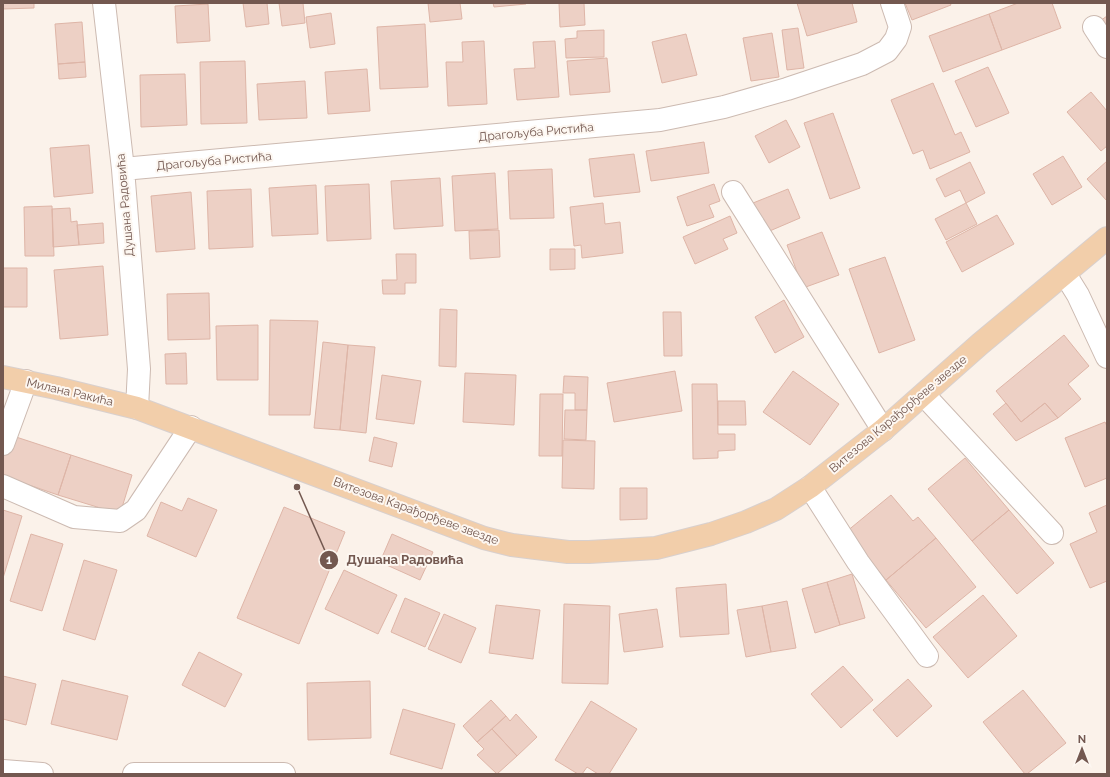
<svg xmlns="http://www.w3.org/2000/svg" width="1110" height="777" font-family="Raleway,sans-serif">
  <rect width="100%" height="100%" fill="#fbf2ea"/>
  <path fill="#edd0c5" stroke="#deb5a7" d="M3,3h31v5l-31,1z
    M243,3h24l2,21 -23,3z
    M279,3h24l2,20 -23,3z
    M428,3h32l2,16 -32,3z
    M493,3h33v1l-32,3z
    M559,3h25l1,22 -25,2z
    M797,3h55l5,19 -50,14z
    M905,3h45l1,2 -39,15z
    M1018,3h34l9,25 -59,22 -13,-36z
    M208,4l2,37 -33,2 -2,-37z
    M331,13l4,31 -25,4 -4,-31z
    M989,14l13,36 -59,22 -14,-36z
    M1107,16v16l-7,-11z
    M82,22l3,40 -27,2 -3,-40z
    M425,24l3,63 -48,2 -3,-62z
    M798,28l6,40 -17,2 -5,-40z
    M604,30v27l-38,1 -1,-19 12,-1v-7z
    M772,33l7,44 -28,4 -8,-43z
    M686,34l11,41 -35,8 -10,-41z
    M484,41l3,63 -39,2 -2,-44h17l-1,-20z
    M555,41l4,56 -42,3 -3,-31 21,-1 -2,-26z
    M607,58l3,34 -40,3 -3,-34z
    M245,61l2,62 -46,1 -1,-62z
    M85,62l1,15 -27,2 -1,-15z
    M988,67l21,46 -33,14 -21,-46z
    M367,69l3,42 -42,3 -3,-42z
    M185,74l2,51 -46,2 -1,-52z
    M305,81l2,37 -48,2 -2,-36z
    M933,83l22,52 6,-3 9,20 -40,17 -7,-19 -10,4 -22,-54z
    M1091,92l16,19v35l-6,5 -34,-39z
    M833,113l27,75 -30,11 -26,-76z
    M786,120l14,27 -31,16 -14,-27z
    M704,142l5,31 -58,8 -5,-30z
    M89,145l4,48 -39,4 -4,-49z
    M634,154l6,38 -46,5 -5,-38z
    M1063,156l19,31 -30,18 -19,-31z
    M1107,161v40l-20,-22z
    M970,162l15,31 -19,10 -6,-13 -15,7 -9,-18z
    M552,169l2,49 -44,1 -2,-48z
    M495,173l3,56 -43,2 -3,-55z
    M440,178l3,48 -49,3 -3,-48z
    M369,184l2,55 -44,2 -2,-55z
    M714,184l6,17 -11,4 5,12 -27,9 -10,-29z
    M316,185l2,49 -46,2 -3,-48z
    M251,189l2,58 -44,2 -2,-58z
    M788,189l12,29 -35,15 -12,-30z
    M191,192l4,57 -39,3 -5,-56z
    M603,203l2,21 15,-2 3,31 -41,5 -1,-13 -7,1 -4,-39z
    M966,203l11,21 -31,16 -11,-21z
    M52,206l2,50h-29l-1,-49z
    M70,208l1,14 6,-1 2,24 -26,2 -1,-38z
    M997,215l17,29 -52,28 -16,-30z
    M730,216l7,17 -14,6 5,10 -33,15 -12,-27z
    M103,223l1,20 -25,2 -2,-20z
    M499,230l1,27 -30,2 -1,-28z
    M822,232l17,43 -36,13 -16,-43z
    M550,249h25v20l-25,1z
    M396,254h20v29h-11v11h-22l-1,-14h15z
    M885,257l30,83 -36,13 -30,-84z
    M103,266l5,69 -48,4 -6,-69z
    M3,268h24v39h-24z
    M209,293l1,46 -42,1 -1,-46z
    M784,300l20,37 -29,16 -20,-36z
    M440,309l17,1 -1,57 -17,-1z
    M663,312h18l1,44h-18z
    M270,320l48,1 -8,94h-41z
    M258,325v55h-41l-1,-54z
    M1064,335l25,31 -21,18 13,15 -23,19 -13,-15 -24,19 -25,-31z
    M323,342l25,3 -8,85 -26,-2z
    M348,345l27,2 -9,86 -26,-3z
    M186,353l1,31h-21l-1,-30z
    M675,371l7,40 -68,11 -7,-39z
    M793,371l46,33 -29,41 -47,-33z
    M465,373l51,2 -2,50 -51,-3z
    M382,375l39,6 -7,43 -38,-5z
    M564,376l24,1 -1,33h-12v-17h-12z
    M692,384h25l1,50h17v16l-17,1v7l-25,1z
    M540,394h23l-1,62h-23z
    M718,401h27l1,24h-28z
    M1006,403l15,19 24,-19 13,15 -42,23 -23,-27z
    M565,410h22l-1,30 -22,-1z
    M1105,422l2,4v52l-22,9 -20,-49z
    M10,435l61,20 -13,40 -55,-19v-19z
    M374,437l23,6 -5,24 -23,-6z
    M563,440l32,1 -1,48 -32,-1z
    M71,455l61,20 -12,39 -62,-19z
    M965,458l44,52 -37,31 -44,-52z
    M620,488h27v31l-27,1z
    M891,495l22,26 5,-4 18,21 -50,42 -40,-48z
    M188,498l29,12 -21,47 -49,-21 14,-34 21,9z
    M1107,505v76l-17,7 -20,-44 27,-12 -8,-19z
    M284,507l61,25 -46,112 -62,-26z
    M3,510l19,6 -19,62z
    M1009,510l45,53 -37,31 -45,-53z
    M31,534l32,10 -21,67 -32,-10z
    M392,534l41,18 -13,28 -40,-18z
    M936,538l40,49 -50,41 -40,-48z
    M84,560l33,10 -22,70 -32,-10z
    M344,570l53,25 -19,39 -53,-25z
    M852,574l13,44 -25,7 -13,-43z
    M827,582l13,43 -25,8 -13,-44z
    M726,584l3,50 -49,3 -4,-49z
    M983,595l34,41 -49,42 -35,-41z
    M405,598l35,15 -15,34 -34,-15z
    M787,601l9,47 -25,4 -9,-46z
    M564,604l46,2 -2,78 -46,-1z
    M496,605l44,5 -7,49 -44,-6z
    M762,606l9,46 -25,5 -9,-47z
    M657,609l6,38 -39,5 -5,-38z
    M444,614l32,14 -15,35 -33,-14z
    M199,652l43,22 -17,33 -43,-22z
    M843,666l30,34 -32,28 -30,-34z
    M3,676l33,8 -10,41 -23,-6z
    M908,679l24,27 -35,31 -24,-27z
    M62,680l66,16 -11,44 -66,-16z
    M370,681l1,57 -63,2 -1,-57z
    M1023,690l43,53 -39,31h-2l-42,-52z
    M491,700l15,16 -29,26 -14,-16z
    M591,701l46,28 -28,45h-11l-11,-7 -5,7h-4l-23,-14z
    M403,709l52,15 -13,45 -52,-15z
    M516,714l21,23 -20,19 -25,-27 14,-13 4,5z
    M492,729l25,27 -20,18 -20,-19 7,-6 -7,-7z"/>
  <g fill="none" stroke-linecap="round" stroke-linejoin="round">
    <defs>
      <path id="minor" d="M104,3l19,166 16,200 -2,39
        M1094,27l13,20
        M123,169l537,-49 64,-13 63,-18 75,-25 25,-13 9,-12 4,-12 -8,-24
        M733,192l150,238
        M1065,274l13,21 29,62
        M924,395l128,138
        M3,444l23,-63
        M3,486l71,31 46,4 16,-11 55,-83
        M810,487l48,75 69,94
        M3,771l39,3
        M134,774h150"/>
      <path id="major" d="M3,377l53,11 81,20 347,130 28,7 56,7h21l67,-4 55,-14 35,-12 30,-13 34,-22 73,-57 97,-86 127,-106"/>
    </defs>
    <use href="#minor" stroke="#ccbab1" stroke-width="24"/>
    <use href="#major" stroke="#d8d0ce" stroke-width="24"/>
    <use href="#minor" stroke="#fff" stroke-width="22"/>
    <use href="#major" stroke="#f2ceaa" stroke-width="22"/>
  </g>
  <g text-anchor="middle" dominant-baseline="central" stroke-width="4" stroke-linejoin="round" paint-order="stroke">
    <g font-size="12" fill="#735850" stroke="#fdf7f1">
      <text transform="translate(536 132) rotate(-5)">Драгољуба Ристића</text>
      <text transform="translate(214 161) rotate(-5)">Драгољуба Ристића</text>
      <text transform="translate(125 205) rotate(-95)">Душана Радовића</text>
      <text transform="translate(70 392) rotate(13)">Милана Ракића</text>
      <text transform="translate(898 414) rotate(-40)">Витезова Карађорђеве звезде</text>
      <text transform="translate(416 511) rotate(20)">Витезова Карађорђеве звезде</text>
    </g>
  </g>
  <path fill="none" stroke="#735850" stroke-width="1.5" d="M297 487L329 560"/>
  <g fill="#735850" stroke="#fdf7f1" stroke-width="1.5">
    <circle cx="297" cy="487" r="4"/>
    <circle cx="329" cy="560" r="10"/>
  </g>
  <g font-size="12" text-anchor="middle" font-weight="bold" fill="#fff">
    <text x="329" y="564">1</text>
  </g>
  <g font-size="13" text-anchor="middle" font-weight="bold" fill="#735850" stroke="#fdf7f1" stroke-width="4" stroke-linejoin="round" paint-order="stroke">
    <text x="405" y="564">Душана Радовића</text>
  </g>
  <rect width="1110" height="777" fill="none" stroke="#735850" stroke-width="8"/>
  <g transform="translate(1082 749)" stroke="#fdf7f1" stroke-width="3" paint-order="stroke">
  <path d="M0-3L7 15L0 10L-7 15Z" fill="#735850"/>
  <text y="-6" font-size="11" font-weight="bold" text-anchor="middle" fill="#735850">N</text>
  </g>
</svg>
